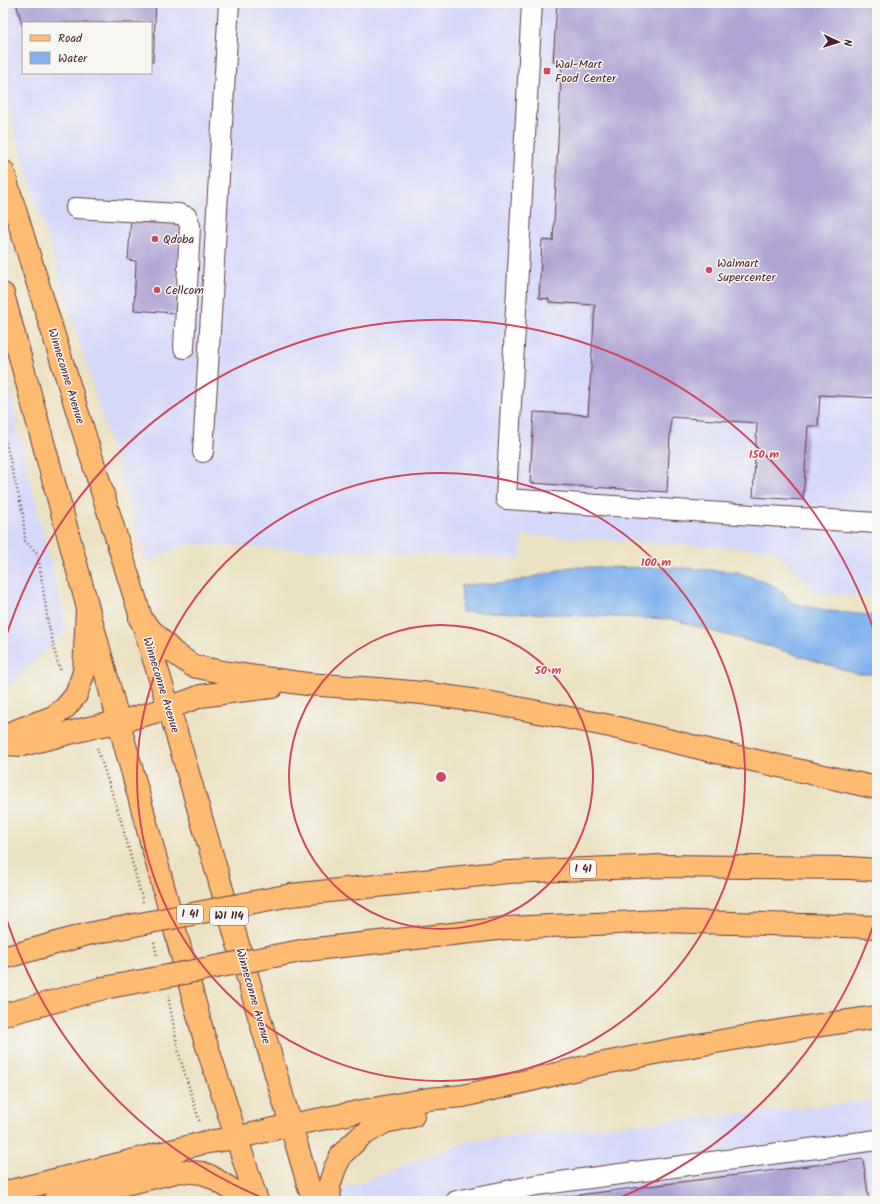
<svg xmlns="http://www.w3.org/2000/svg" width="880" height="1204" font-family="Kalam,sans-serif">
  <rect width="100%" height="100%" fill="#f6f6f2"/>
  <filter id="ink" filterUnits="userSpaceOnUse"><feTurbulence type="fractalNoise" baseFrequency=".025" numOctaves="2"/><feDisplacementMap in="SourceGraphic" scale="8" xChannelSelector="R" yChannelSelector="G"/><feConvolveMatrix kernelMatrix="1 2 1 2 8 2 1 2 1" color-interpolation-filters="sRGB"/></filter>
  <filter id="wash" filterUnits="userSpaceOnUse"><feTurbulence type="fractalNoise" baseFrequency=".012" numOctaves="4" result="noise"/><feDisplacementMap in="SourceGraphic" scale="16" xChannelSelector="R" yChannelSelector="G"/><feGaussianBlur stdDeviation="0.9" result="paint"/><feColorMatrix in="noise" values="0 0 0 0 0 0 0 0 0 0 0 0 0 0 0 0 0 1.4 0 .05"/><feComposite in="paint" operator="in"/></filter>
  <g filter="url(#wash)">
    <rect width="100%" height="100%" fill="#ebe2c3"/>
    <path fill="#d5d8f9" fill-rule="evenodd" d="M3,3h874v594l-59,-3 -44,-44 -252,-15 -1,24 -337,-15 -37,19 -144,-471zM23,23h128v50h-128z
      M3,350l16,87 48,191 -64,64z
      M877,1100v101h-535l-1,-11 129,-49z"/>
    <path fill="#81b2ed" stroke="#66688c" d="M570,567l114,1 53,4 24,8 18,9 13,14 38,8 47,5v55l-5,3h-14l-87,-27 -49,-13 -51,-15 -88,-3 -52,-3 -70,-1 1,-15 -1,-11c18,-3 37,-2 55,-5 18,-3 36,-10 54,-14z"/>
    <g id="blocks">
      <path fill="#afa3d3" d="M16,3h140l-3,59h-2v-39h-128v4z
        M557,3h320v395l-57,-3 -2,31h-10l-5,74 -50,-3 4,-74 -86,-6 -4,75 -137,-9 4,-71 54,3 7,-110 -46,-3v-3l-10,-1 3,-58 11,1 9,-179h-9z
        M131,219l50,3 -6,91 -41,-3 2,-49 -8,-1z
        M863,1159l6,42h-330v-1z"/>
    </g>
  </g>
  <g filter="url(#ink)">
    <use href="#blocks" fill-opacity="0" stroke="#623c42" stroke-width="1"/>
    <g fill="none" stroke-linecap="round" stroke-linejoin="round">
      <defs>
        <path id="minor" d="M532,3l-26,496 371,24
          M76,208l103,6 8,3 3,9 -6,122
          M203,452l26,-449
          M456,1201l81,-16 340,-45"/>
        <path id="major" d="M3,171l166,537 144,493
          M3,294l201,743 53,164"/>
        <path id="highway" d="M140,619l33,33 20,14 29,6 85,12 70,5 45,4 70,10 118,23 98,24 169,38
          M3,744l19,1 71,-18 26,-5 50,-14 32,-12 29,-4 42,-5
          M3,744l12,-13 38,-14 12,-9 11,-13 8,-23 3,-64
          M291,895l217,-23 156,-6 186,2 27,2
          M306,950l201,-22 153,-7 217,6
          M3,958l85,-24
          M3,1015l101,-27
          M3,1193l204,-51 29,-4 54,-13 89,-17 49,-9 35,-3 127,-30 85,-17 104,-18 98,-14
          M54,1201l126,-30 22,2 8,3 40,25
          M330,1201l-1,-15 6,-18 7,-14 19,-18 24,-14 28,-6"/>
      </defs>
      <use href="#minor" stroke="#623c42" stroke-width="22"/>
      <use href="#major" stroke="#623c42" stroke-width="24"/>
      <use href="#highway" stroke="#623c42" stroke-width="24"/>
      <path stroke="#623c42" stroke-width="2.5" stroke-dasharray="1 3" stroke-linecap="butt" d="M3,431l20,83 2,27 13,13 10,68 9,38 4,12
        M97,748l23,69 23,85
        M154,942l3,14
        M168,996l11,58 21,69"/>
      <use href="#minor" stroke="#fff" stroke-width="20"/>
      <use href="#major" stroke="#febb71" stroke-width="22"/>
      <use href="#highway" stroke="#febb71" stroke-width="22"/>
      <defs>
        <path id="highway-bridge" d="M88,934l203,-39
          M104,988l202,-38"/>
      </defs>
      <use href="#highway-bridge" stroke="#623c42" stroke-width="24" stroke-linecap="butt"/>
      <use href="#highway-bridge" stroke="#febb71" stroke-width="22"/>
    </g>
  </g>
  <g fill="none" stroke="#d1495b" stroke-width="2">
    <circle cx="441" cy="777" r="152"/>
    <circle cx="441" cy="777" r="304"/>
    <path d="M877 914A457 457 0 0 1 612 1201M270 1201A457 457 0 0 1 4 911M4 643A457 457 0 0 1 877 640"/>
  </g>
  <g fill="#d1495b" stroke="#f6f6f2" stroke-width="1.5">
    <rect x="543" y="67" width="8" height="8" rx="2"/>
    <circle cx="155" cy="239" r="4"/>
    <circle cx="709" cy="270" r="4"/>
    <circle cx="157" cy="290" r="4"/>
  </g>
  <g text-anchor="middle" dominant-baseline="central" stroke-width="3" stroke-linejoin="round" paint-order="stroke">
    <g fill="#f6f6f2" stroke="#7e6067" stroke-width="1">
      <rect x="570" y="860" width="26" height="18" rx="3"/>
      <rect x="177" y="905" width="26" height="18" rx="3"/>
      <rect x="210" y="907" width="38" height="18" rx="3"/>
    </g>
    <g font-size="11" font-weight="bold" fill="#4a1f2b">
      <text x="583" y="869">I 41</text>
      <text x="190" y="914">I 41</text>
      <text x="229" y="916">WI 114</text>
    </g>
    <g font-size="12" fill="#4a1f2b" stroke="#f6f6f2" text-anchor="start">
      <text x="555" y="64">Wal-Mart<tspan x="555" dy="14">Food Center</tspan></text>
      <text x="163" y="239">Qdoba</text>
      <text x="717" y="263">Walmart<tspan x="717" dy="14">Supercenter</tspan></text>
      <text x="165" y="290">Cellcom</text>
    </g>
    <g font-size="12" fill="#4a1f2b" stroke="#f6f6f2">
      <text transform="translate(66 376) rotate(73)">Winneconne Avenue</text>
      <text transform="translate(161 685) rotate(73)">Winneconne Avenue</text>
      <text transform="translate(253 996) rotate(74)">Winneconne Avenue</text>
    </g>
  </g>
  <circle cx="441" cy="777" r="6" fill="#d1495b" stroke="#f6f6f2" stroke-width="2"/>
  <g font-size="12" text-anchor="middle" font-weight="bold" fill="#d1495b" stroke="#f6f6f2" stroke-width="3" stroke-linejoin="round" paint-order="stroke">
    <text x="764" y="458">150 m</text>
    <text x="656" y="566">100 m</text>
    <text x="548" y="674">50 m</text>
  </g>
  <rect width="880" height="1204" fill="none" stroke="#f6f6f2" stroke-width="16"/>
  <rect x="22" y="22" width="130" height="52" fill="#f6f6f2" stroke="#b1a0a2"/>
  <rect x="30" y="35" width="20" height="6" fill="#febb71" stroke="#b1a0a2"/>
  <text x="58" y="42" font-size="12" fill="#4a1f2b">Road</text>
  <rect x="30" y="52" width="20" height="12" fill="#81b2ed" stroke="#b1a0a2"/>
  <text x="58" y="62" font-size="12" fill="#4a1f2b">Water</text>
  <g transform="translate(838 42) rotate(94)" stroke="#f6f6f2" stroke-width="3" paint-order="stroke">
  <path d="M0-3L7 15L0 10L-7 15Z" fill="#4a1f2b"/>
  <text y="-6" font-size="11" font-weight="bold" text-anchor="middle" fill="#4a1f2b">N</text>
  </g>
</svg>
